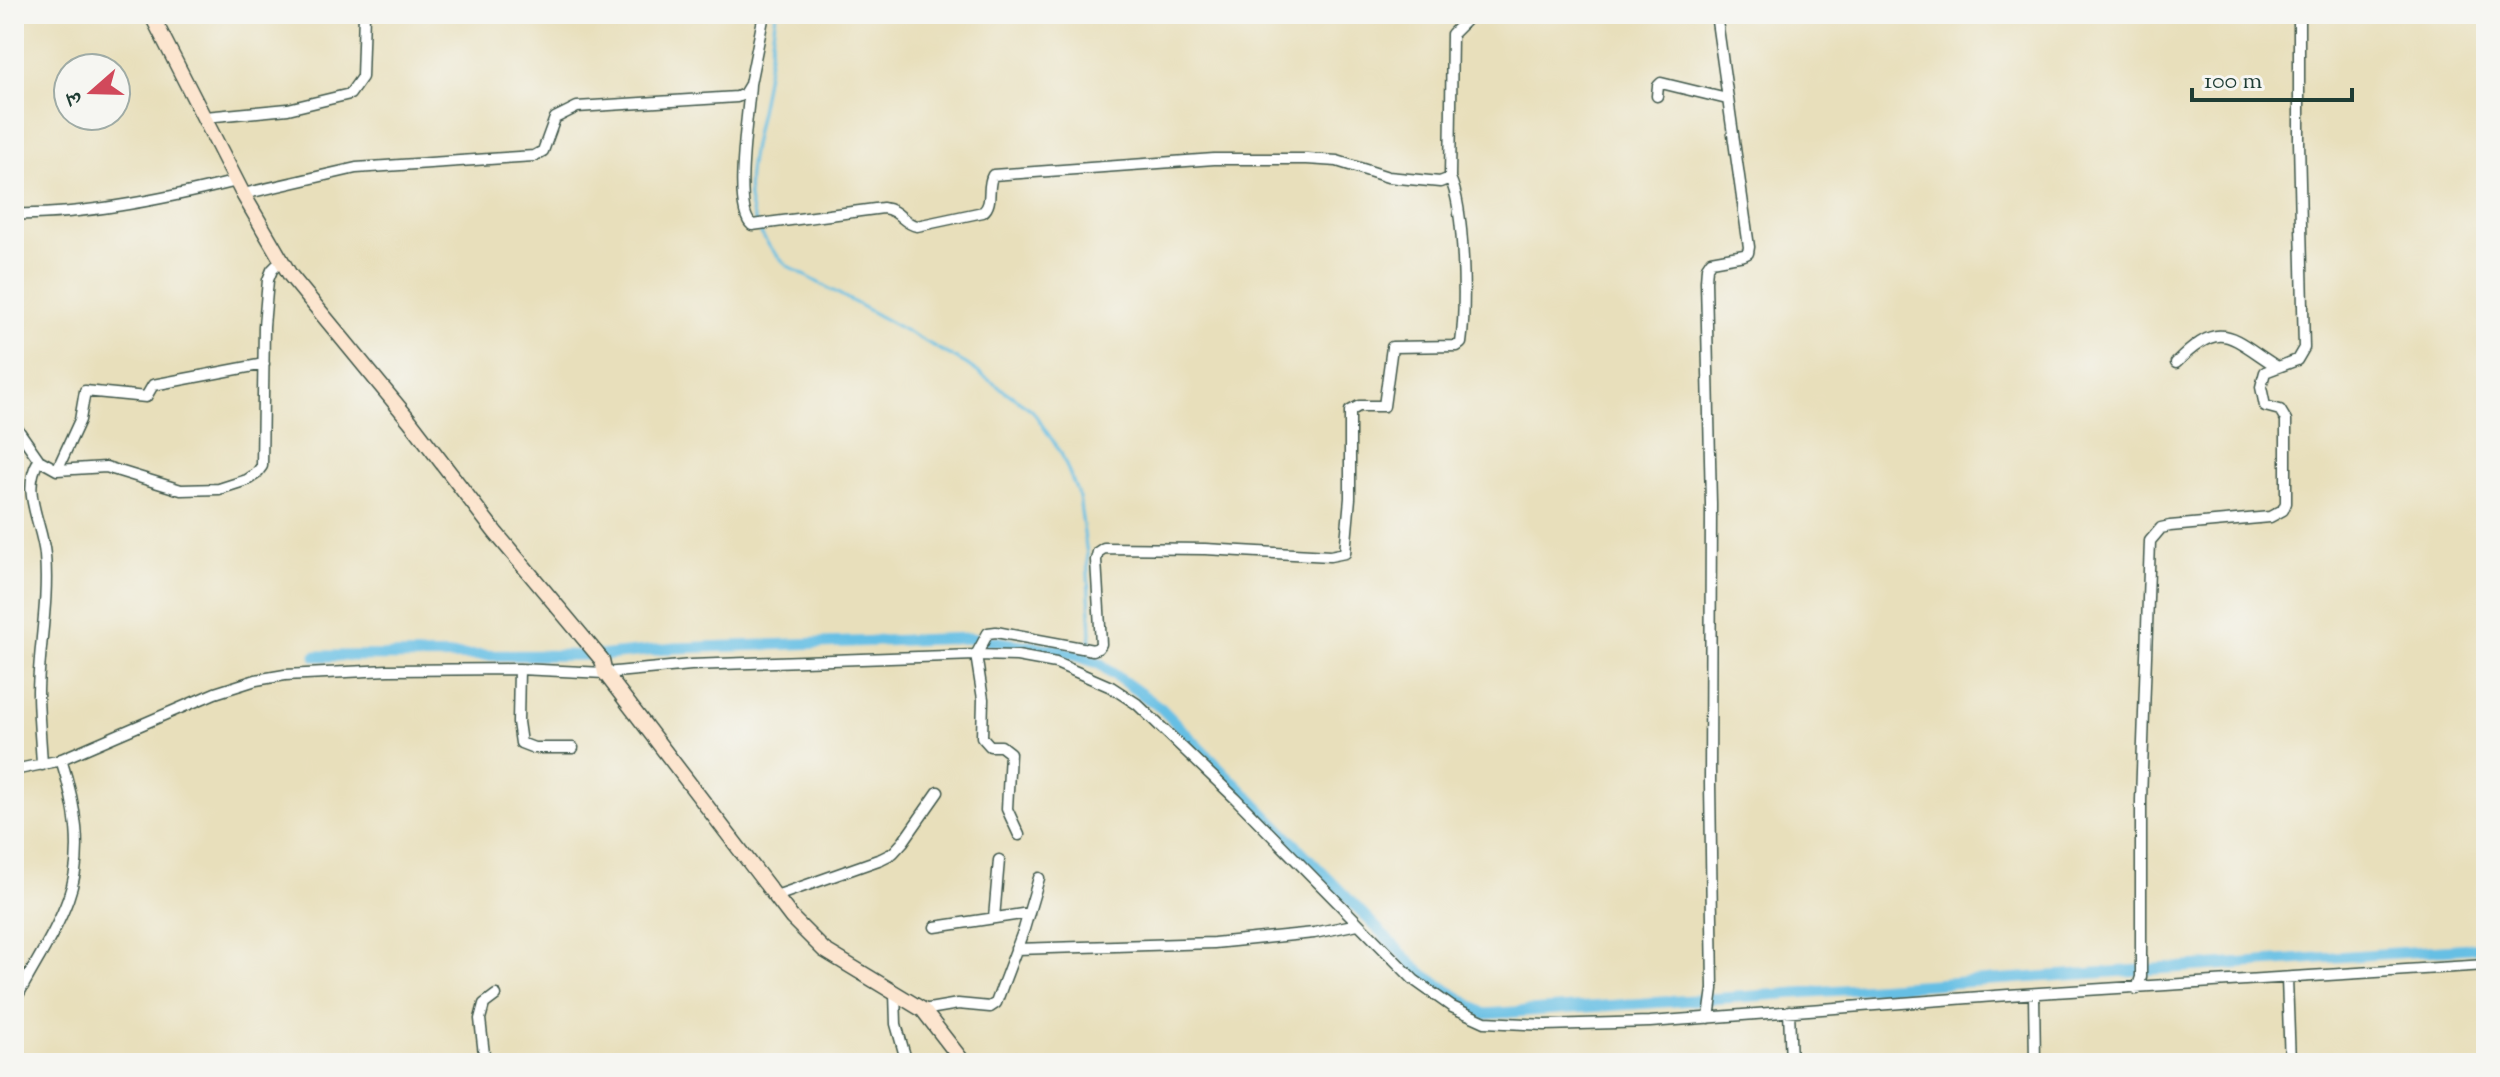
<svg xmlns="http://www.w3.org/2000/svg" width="2500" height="1077" font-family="'Sorts Mill Goudy','Noto Serif Devanagari',serif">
  <rect width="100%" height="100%" fill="#f6f6f2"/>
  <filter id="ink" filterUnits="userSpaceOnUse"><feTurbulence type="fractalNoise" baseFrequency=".0125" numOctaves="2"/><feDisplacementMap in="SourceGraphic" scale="16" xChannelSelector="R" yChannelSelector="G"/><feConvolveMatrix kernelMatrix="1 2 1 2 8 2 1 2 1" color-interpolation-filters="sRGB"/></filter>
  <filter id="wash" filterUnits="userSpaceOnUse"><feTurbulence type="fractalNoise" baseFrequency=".006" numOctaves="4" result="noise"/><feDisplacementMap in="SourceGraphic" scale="32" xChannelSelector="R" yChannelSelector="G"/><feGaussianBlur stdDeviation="1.8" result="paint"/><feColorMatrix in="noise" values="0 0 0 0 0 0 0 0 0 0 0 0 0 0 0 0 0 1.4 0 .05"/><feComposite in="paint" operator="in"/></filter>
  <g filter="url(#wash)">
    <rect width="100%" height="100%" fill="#e8dfbb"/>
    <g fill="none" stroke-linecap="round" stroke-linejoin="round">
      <path stroke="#66bfe4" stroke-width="3" d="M776,14c-5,31 -9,62 -15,92 -5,26 -17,72 -11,98 6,26 18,44 38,62l178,98 66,46 29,43 18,44 8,58 4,79 -5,25"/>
      <path stroke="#66bfe4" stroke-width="11" d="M316,656l292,-1 67,-7 295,-10 89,12 39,13 63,45 259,264 64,42 1002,-67"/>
    </g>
  </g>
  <g filter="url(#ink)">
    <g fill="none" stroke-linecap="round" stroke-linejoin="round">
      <defs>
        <path id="street" d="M750,84c-1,28 -18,125 2,141l131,-17c17,2 20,16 34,18l66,-14c11,-9 3,-25 10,-37l221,-16h93l30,2 51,16 52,5 10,-4 2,-144 13,-13 2,-7
          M1657,96l1,-10 3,-3 66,16
          M205,117l83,-8 62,-15 12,-17 2,-63
          M243,194l113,-26 178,-12 9,-5 12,-33 22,-11 160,-10 7,-3 6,-10 14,-70
          M14,214c70,2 155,-16 223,-33
          M2176,363c45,-45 53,-27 100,3
          M14,424l25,36 18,10 49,-3 75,23 38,-1 28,-9 9,-6 6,-8 2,-140 4,-46 4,-10 9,-9
          M39,460c-19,31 3,62 6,95 4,46 -6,91 -7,136 0,25 3,50 4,74
          M57,470l23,-50 5,-29 61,6 7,-12 111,-21
          M519,669l-1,53 3,21 13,5h39
          M14,770l43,-9 158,-68 41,-13 29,-5 103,-5 131,-1 86,4 86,-8 285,-10 41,1 39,7 55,24 26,17 98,94 179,182 38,27 33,15 60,3 105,-3 358,-27 478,-30
          M1019,835l-12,-26 3,-56 -9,-7h-11l-8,-9 1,-38 -7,-44 12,-22 8,-1 97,18 5,-2 3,-4 -5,-84 2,-8 6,-4 101,1 125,7 15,-3 5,-55v-87l9,-5h25l8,-59 65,-1 4,-3c5,-36 4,-134 -11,-165
          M776,896l105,-37 12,-6 10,-11 35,-50
          M994,918l5,-58
          M935,927l94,-14
          M1016,949l198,-6 100,-10 44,-9
          M2287,979l3,84
          M2137,989l4,-12v-177l9,-259 11,-13 9,-2 100,-9 13,-7 3,-7v-83l-6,-10 -15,-4 -4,-19 4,-15 32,-12 7,-12 -5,-206v-128
          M895,993l1,31 11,39
          M2034,994l1,69
          M14,1003c17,-34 41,-68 54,-104 17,-46 7,-96 -7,-140
          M923,1010l35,-6 32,3 6,-4 28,-74 15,-51
          M1789,1011l2,52
          M1709,1018l4,-29 -3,-205 1,-280 -5,-223 1,-14 4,-6 33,-6 4,-2 1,-6 -33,-233
          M485,1063l-5,-44 4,-15 12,-9"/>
        <path id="secondary" d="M151,14l92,180 47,81 120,146 85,111 107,128 3,13 187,245 32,32 99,60 41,53"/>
      </defs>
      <use href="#street" stroke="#3d5548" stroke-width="13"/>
      <use href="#secondary" stroke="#3d5548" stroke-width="17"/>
      <use href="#street" stroke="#fff" stroke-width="10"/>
      <use href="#secondary" stroke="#fce5cf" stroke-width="14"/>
    </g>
  </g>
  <rect width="2500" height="1077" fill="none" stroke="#f6f6f2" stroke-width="48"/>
  <g transform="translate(92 92) rotate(250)"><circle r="38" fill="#f6f6f2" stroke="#a0aca6" stroke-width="2"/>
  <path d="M0-6L14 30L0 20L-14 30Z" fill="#d1495b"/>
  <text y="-12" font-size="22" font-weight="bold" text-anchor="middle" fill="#1f3d34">उ</text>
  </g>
  <path d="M2192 88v12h160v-12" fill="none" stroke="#1f3d34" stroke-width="4"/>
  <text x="2204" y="88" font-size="24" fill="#1f3d34" stroke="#f6f6f2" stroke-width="6" paint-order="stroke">100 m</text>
</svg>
